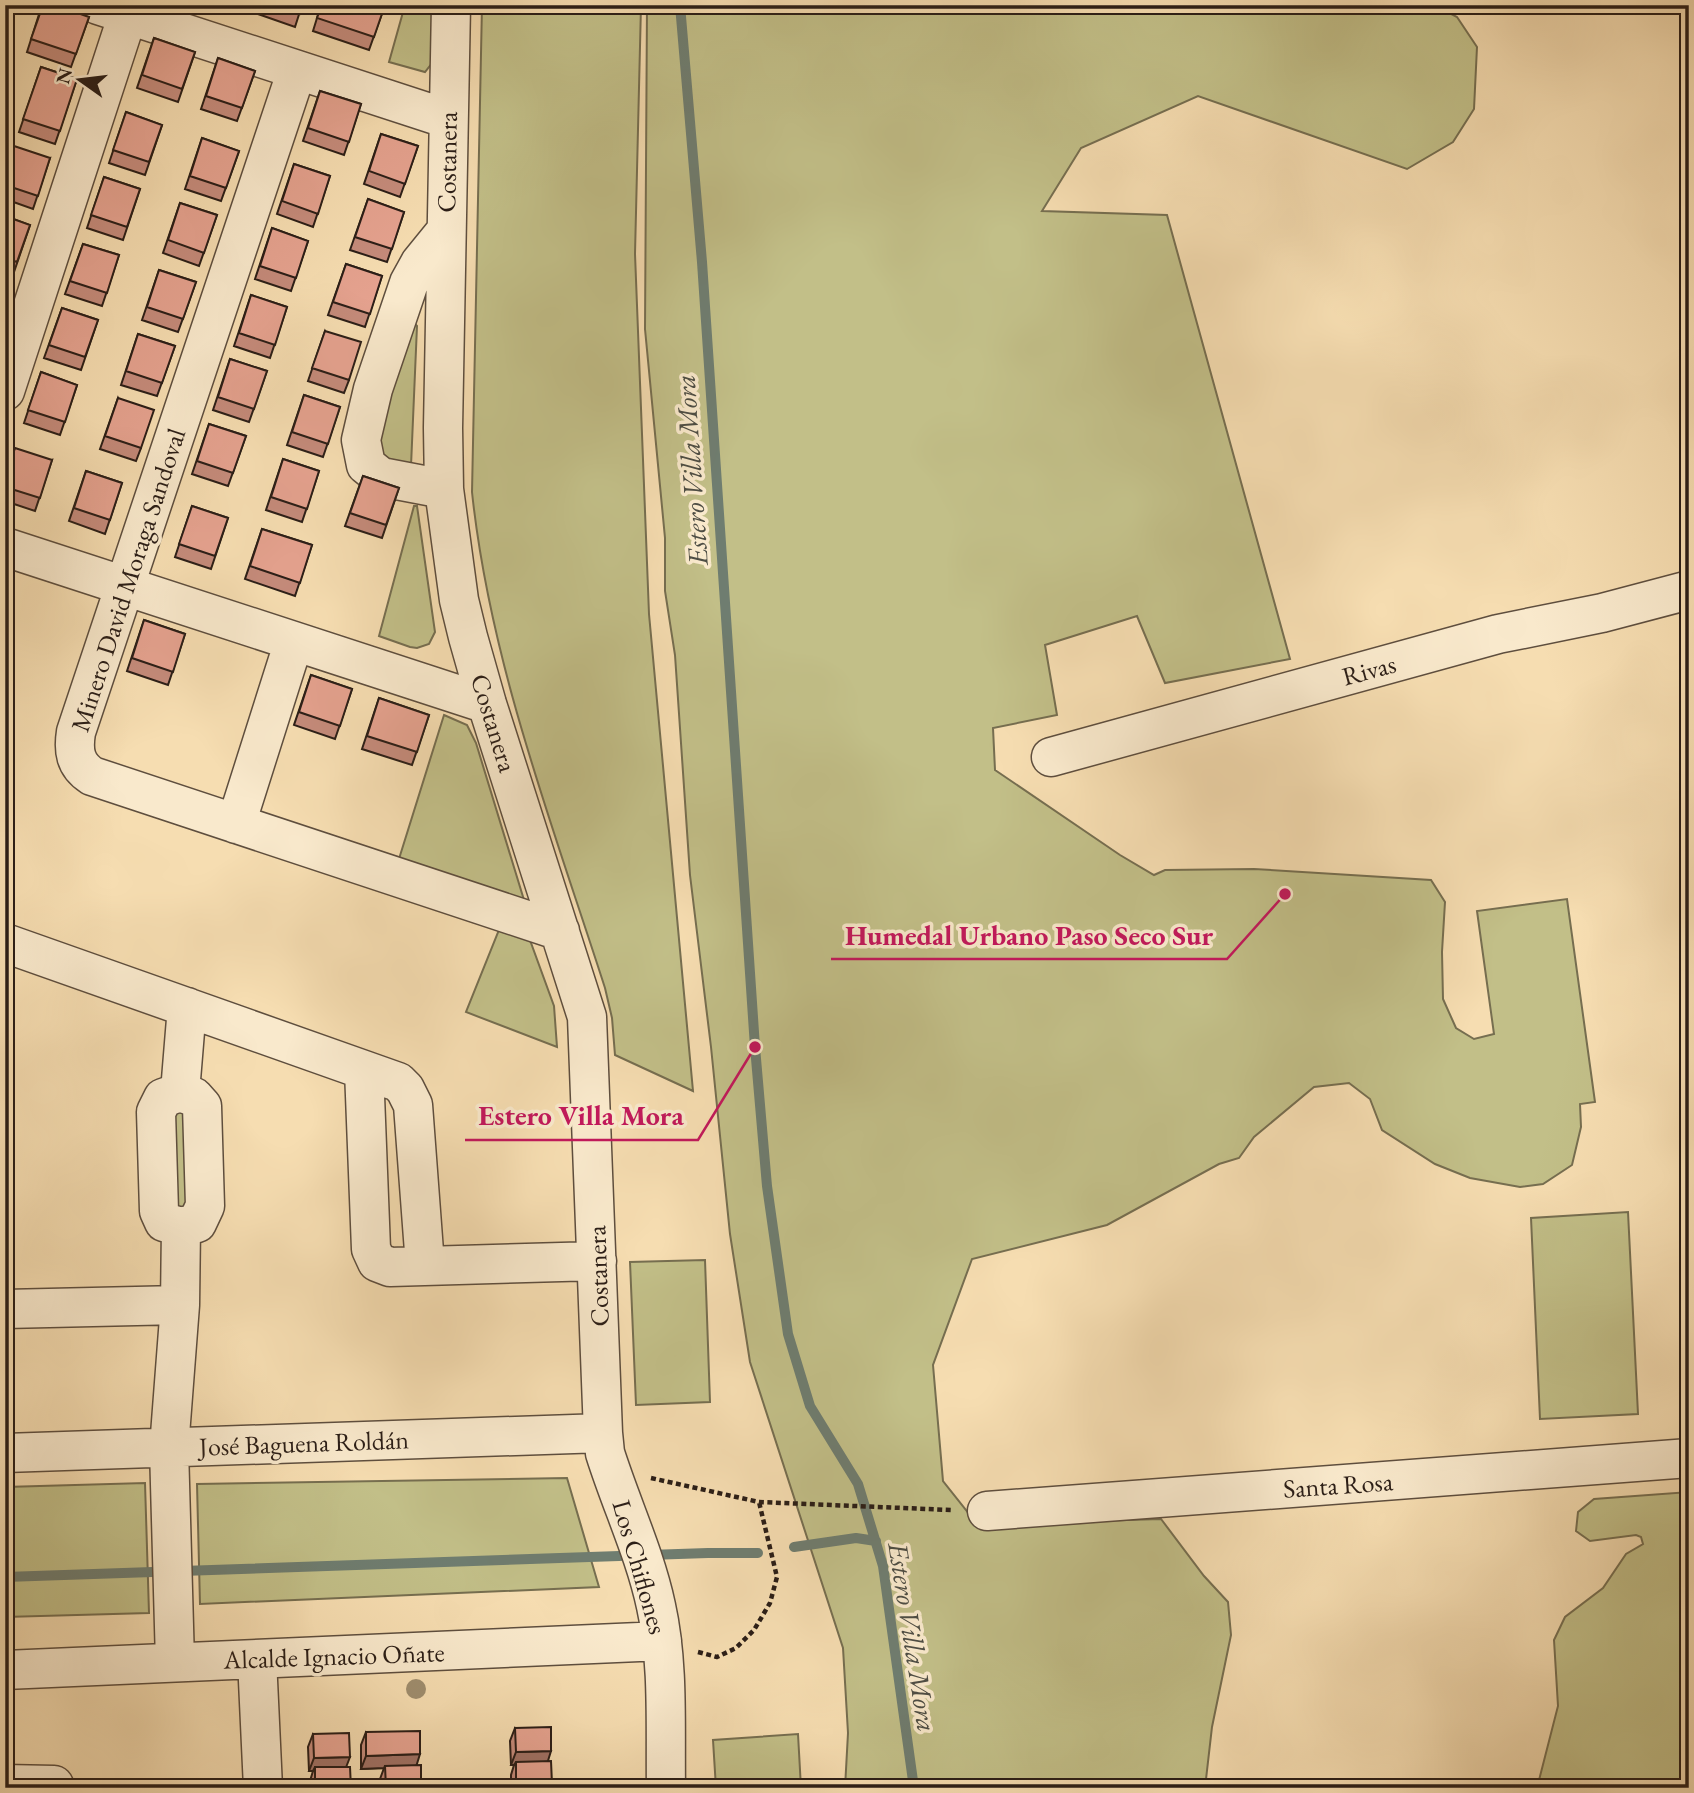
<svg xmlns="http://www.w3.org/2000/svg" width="1694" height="1793" font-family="'EB Garamond',serif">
  <rect width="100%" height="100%" fill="#f6ddb1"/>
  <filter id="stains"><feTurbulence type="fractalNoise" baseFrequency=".00286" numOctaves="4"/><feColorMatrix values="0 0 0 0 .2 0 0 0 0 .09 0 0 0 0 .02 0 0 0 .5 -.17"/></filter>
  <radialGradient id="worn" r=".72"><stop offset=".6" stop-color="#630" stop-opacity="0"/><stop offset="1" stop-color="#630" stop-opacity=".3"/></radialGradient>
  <path fill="#c2bf88" stroke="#766e50" stroke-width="2" d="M405,5h32l-1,53 -11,14 -36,-10z
    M482,5h159l-6,249 14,360 44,477 -78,-36 -3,-37 -7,-30c-52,-162 -115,-325 -133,-496z
    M647,5h823l-17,10 4,2 20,30 -3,62 -21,33 -46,27 -209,-73 -117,52 -39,63 125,4 123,444 -125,24 -28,-67 -92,29 12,70 -64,13 2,42 125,85 34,20 11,-5 89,-1 177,11 14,22 -3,50 1,47 13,29 18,11 20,-5 -17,-123 90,-12 28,203 -15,2 1,23 -9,38 -29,19 -23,3 -50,-9 -35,-14 -53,-34 -12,-31 -21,-16 -35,4 -60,50 -15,21 -20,6 -112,61 -135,34 -39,106 10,116 27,34 54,8 137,-4 43,57 24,26 3,33 -19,92 -7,61h-360l3,-55 -5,-85 -93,-286 -20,-128 -19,-187 -21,-172 -15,-220 -10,-64v-53l-20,-209z
    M411,320l6,6 -6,140 -2,5 -36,-22z
    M414,506h3l18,126 -6,12 -12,4 -7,-1 -31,-11z
    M444,715l23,10 9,18 48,157 -126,-38z
    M503,920l24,12 27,74 3,41 -91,-35z
    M189,1103l4,104h-21l-4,-101z
    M1628,1212l10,202 -98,5 -9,-201z
    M705,1260l5,142 -74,3 -6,-143z
    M567,1478l32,109 -399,17 -3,-120z
    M145,1483l4,130 -144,4v-130z
    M1689,1492v296h-152l21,-82 -4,-66 11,-23 38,-29 23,-34 17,-10 -2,-7 -5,-2 -46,6 -14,-10 2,-19 16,-13z
    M798,1734l3,54h-85l-3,-48z"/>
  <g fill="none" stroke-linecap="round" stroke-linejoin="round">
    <path stroke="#6f7d70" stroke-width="10" d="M680,5l22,257 53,785 12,139 21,148 22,72 48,78 25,82 31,222
      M794,1547l62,-9 20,3
      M5,1577l703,-24h50"/>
    <defs>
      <path id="minor" d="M98,5l350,114
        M451,5l-8,423 1,61 15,111 9,37 19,67 100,313 16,416 2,20c16,51 40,101 51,153 13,58 9,122 10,182
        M297,70l-221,662c-3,19 -1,33 16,44l468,155
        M5,391l126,-386
        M444,489l-63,-12 -15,-12 -5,-25 12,-51 36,-106 11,-20 26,-32
        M5,547l482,157
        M1051,757l447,-123 104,-21 87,-23
        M236,824l58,-183
        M5,943l393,139 7,7 8,16 12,160
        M364,1070l7,179 6,13 13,5 207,-6
        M180,1092l14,5 8,9 3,100 -8,17 -16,4 -17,-5 -5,-11 -3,-99 7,-14z
        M180,1092l7,-85
        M5,1309l175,-4
        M5,1453l598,-20
        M987,1511l702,-53
        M257,1659l6,129
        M175,1662l-6,-214 11,-143 1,-78
        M5,1670l657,-29
        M5,1784l49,1v3"/>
    </defs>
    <use href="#minor" stroke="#5e4e3e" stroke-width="41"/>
    <path stroke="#2b1e17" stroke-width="4.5" stroke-dasharray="5 3.5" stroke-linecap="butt" d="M651,1478l108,24 192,8
      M698,1652l19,5 19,-9 18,-18 16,-27 7,-26 -18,-75"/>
    <use href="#minor" stroke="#f9e9cc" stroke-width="38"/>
  </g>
  <circle fill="#9f8e6f" cx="416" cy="1689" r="10"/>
  <path fill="#c58b7b" stroke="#2b1e17" stroke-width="2" d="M42,5l47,12 -18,50 -44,-15z
    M232,5h70l-7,22z
    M321,5h64l-16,45 -56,-19z
    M154,38l41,14 -17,50 -41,-14z
    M218,58l37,13 -18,50 -36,-12z
    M41,67l36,12 -22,65 -36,-12z
    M320,91l41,13 -17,51 -41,-14z
    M126,112l36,13 -17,50 -36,-12z
    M381,134l37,12 -18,51 -36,-13z
    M202,138l37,13 -18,50 -36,-12z
    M50,158l-17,51 -28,-10v-27z
    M294,164l36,12 -17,51 -36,-13z
    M104,177l36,12 -17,51 -36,-12z
    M368,199l36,13 -17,50 -37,-12z
    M180,203l37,12 -18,51 -36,-13z
    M5,216l25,9 -17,50 -8,-3z
    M272,228l36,13 -17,50 -36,-12z
    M83,244l36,11 -17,51 -37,-12z
    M346,264l36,12 -17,51 -37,-12z
    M159,270l37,12 -18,50 -36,-12z
    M251,295l36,12 -17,51 -36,-12z
    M62,308l36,12 -17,50 -37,-12z
    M325,331l24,49 -5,13 -36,-12z
    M138,334l37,12 -18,50 -36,-11z
    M230,359l37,12 -18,51 -36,-12z
    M41,372l36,13 -17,50 -36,-12z
    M304,395l36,12 -17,50 -36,-12z
    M118,398l23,50 -5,13 -36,-12z
    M209,424l37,12 -18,50 -36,-12z
    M283,459l36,12 -17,51 -36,-12z
    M52,460l-17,51 -30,-10v-24z
    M86,471l36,12 -17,51 -36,-13z
    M363,476l36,12 -17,50 -37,-12z
    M192,506l36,12 -17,51 -36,-12z
    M262,529l50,16 -17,51 -50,-17z
    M144,620l41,14 -17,51 -41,-14z
    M311,675l41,14 -17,50 -41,-14z
    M379,698l50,17 -17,50 -50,-16z
    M515,1728l33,33 3,27h-40v-13l3,-10h-3l-1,-24z
    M366,1732l51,33 4,23h-40l-1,-9 4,-11 -23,1v-24z
    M313,1734l33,33 5,21h-41v-7l3,-10h-4l-1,-24z"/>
  <path fill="#a07164" stroke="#2b1e17" stroke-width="2" d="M551,1751l-4,13 -31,-2 -2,3h-3l5,-13z
    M420,1754l-4,13 -31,-1 -1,2 -23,1 5,-13z
    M350,1757l-5,13 -30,-3 -2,4h-4l5,-13z
    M552,1784l-1,4h-36l1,-3z"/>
  <path fill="#e5a28f" stroke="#2b1e17" stroke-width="2" d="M43,5h12l34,12 -13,37 -45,-15z
    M275,5h27l-2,9z
    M322,5h63l-11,32 -57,-19z
    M154,38l41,14 -13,37 -40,-14z
    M218,58l37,13 -13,37 -36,-12z
    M41,67l36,12 -17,52 -37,-12z
    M320,91l41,13 -12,38 -41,-14z
    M126,112l36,13 -13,37 -36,-12z
    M381,134l37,12 -13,38 -36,-13z
    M202,138l37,13 -13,37 -36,-12z
    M14,146l36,12 -12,38 -33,-11v-12z
    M294,164l36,12 -12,38 -36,-13z
    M104,177l36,12 -13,38 -36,-12z
    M368,199l36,13 -12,37 -37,-12z
    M180,203l37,12 -13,38 -36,-13z
    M5,216l25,9 -13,37 -12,-4z
    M272,228l36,13 -12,37 -36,-12z
    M83,244l36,11 -12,38 -37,-12z
    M346,264l36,12 -12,38 -37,-12z
    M159,270l37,12 -13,37 -36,-12z
    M5,288l3,1 -3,9z
    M251,295l36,12 -12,38 -36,-12z
    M62,308l36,12 -13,37 -36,-12z
    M325,331l36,11 -12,38 -37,-12z
    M138,334l37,12 -13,37 -36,-12z
    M230,359l37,12 -13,38 -36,-12z
    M41,372l36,13 -12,37 -37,-12z
    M304,395l36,12 -12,37 -36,-12z
    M118,398l36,12 -13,38 -36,-12z
    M209,424l37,12 -13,37 -36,-12z
    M15,448l37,12 -12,38 -35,-11v-8z
    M283,459l36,12 -12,38 -36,-12z
    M86,471l36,12 -12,37 -36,-12z
    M363,476l36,12 -13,37 -36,-12z
    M192,506l36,12 -13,38 -36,-12z
    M262,529l50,16 -12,38 -50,-17z
    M144,620l41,14 -12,38 -41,-14z
    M311,675l41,14 -12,37 -41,-14z
    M379,698l50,17 -12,37 -50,-16z
    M551,1727v24l-35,1 -1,-24z
    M420,1731v23l-54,2v-24z
    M349,1733l1,24 -36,1 -1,-24z
    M551,1761l1,23 -36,1v-23z
    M421,1765v23h-35l-1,-22z
    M315,1767h35l1,21h-36z"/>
  <g text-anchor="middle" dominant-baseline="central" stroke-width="7" stroke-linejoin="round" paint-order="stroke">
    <g font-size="26" fill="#2b1e17" stroke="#f9e9cc">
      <text transform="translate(447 162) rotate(-89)">Costanera</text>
      <text transform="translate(128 580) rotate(-72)">Minero David Moraga Sandoval</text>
      <text transform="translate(1369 670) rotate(-15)">Rivas</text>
      <text transform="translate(494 723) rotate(73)">Costanera</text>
      <text transform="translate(598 1276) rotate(-92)">Costanera</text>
      <text transform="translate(304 1443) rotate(-2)">José Baguena Roldán</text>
      <text transform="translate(1338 1485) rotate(-4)">Santa Rosa</text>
      <text transform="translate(640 1567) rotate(74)">Los Chiflones</text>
      <text transform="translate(334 1656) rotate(-2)">Alcalde Ignacio Oñate</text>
    </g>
    <g font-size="28" font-style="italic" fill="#4d4d44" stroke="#f9e9cc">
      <text transform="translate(691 470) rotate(-94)">Estero Villa Mora</text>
      <text transform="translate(913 1637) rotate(81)">Estero Villa Mora</text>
    </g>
  </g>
  <path fill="none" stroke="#c2185b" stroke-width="2.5" d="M1285 894L1227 959H831M755 1047L698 1140H465"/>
  <g fill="#c2185b" stroke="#f9e9cc" stroke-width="2.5">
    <circle cx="1285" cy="894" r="7"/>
    <circle cx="755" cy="1047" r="7"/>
  </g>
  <g font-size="28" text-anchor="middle" font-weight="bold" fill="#c2185b" stroke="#f9e9cc" stroke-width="7" stroke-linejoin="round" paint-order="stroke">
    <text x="1029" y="945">Humedal Urbano Paso Seco Sur</text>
    <text x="581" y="1125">Estero Villa Mora</text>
  </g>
  <rect width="1694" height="1793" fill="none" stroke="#f6ddb1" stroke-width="28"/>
  <rect x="7" y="7" width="1680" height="1779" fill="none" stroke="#2b1e17" stroke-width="3.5"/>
  <rect x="14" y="14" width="1666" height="1765" fill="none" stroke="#2b1e17" stroke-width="2"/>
  <g transform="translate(80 80) rotate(284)" stroke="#f9e9cc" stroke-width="5" paint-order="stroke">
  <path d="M0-5L12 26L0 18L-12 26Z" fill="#2b1e17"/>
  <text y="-10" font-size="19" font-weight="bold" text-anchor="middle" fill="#2b1e17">N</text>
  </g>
  <rect width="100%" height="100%" filter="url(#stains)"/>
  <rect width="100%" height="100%" fill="url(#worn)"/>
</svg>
